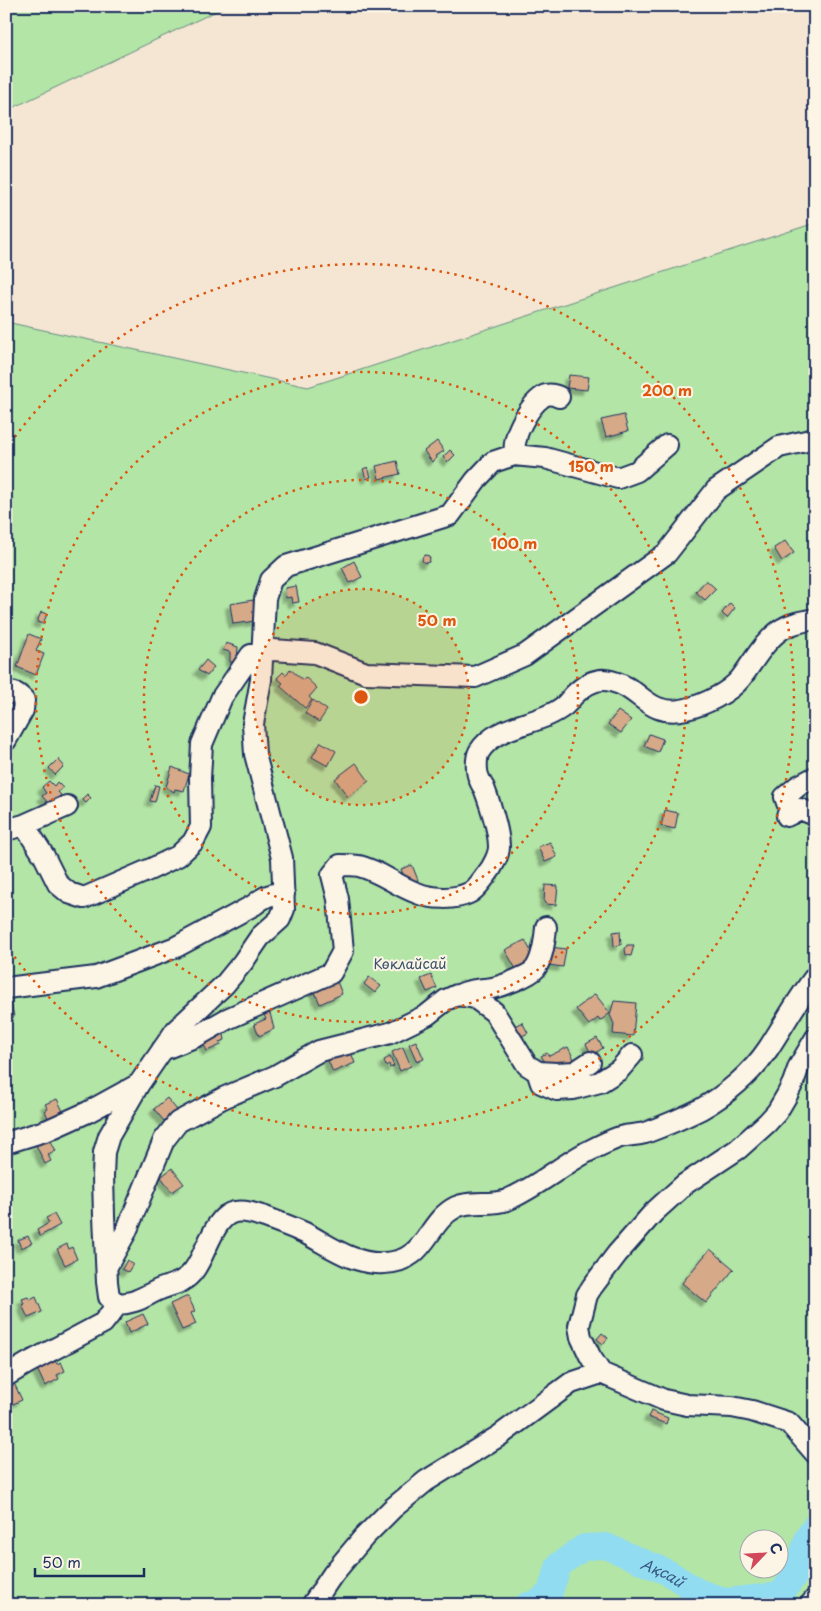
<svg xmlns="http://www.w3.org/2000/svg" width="821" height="1611" font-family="'Playpen Sans',sans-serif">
  <defs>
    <filter id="shadow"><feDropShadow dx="-4.5" dy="4.5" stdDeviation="1" flood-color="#0004"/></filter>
  </defs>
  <rect width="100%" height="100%" fill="#f4e6d2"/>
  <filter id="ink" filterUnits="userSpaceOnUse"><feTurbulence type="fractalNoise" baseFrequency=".02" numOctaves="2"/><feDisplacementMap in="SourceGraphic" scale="10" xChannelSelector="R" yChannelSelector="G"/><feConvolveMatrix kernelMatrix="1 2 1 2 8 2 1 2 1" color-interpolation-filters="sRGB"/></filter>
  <g filter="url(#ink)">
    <path fill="#b3e5a6" stroke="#678a82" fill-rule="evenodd" d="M6,6h221l-221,105z
      M815,223v1382h-809v-1283l302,65zM748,1538h30v30h-30z"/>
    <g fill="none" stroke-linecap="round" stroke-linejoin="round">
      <path stroke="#92dcf2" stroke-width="26" id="s1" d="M527,1605l12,-3 11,-10 9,-27 25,-18 22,-1 63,27 28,18 29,10 54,-6 16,-21 12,-37 7,-11"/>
    </g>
    <path fill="#d6a988" stroke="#1b2f5e" filter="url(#shadow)" d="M569,375l20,2 -2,13 -20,-2z
      M624,415l4,16 -22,6 -5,-17z
      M437,441l7,10 -8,5 1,2 -5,4 -8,-11z
      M450,450l5,5 -7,7 -5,-5z
      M397,461l3,13 -21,5 -3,-13z
      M368,467l3,10 -5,2 -3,-10z
      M785,541l9,12 -12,8 -8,-13z
      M422 559a4 4 0 1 1 8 0a4 4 0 1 1-8 0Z
      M354,561l8,16 -12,6 -8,-15z
      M706,580l10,9 -11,11 -9,-8z
      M296,586l3,16 -7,1 -1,-6 -5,1 -1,-10z
      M253,600l3,21 -23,3 -3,-20z
      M730,603l5,5 -8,10 -5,-5z
      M41,612l6,2 -4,10 -6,-2z
      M29,634l12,5 -5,12 8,3 -8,21 -19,-8z
      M226,643l12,4 -1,15h-7v-10l-7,-2z
      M206,660l8,7 -7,9 -9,-6z
      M290,669l13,11 2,-3 12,11 -8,9 3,3 -7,8 -25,-22 3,-3 -6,-5 6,-6 3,3z
      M313,700l14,10 -8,12 -14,-9z
      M618,711l13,9 -10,13 -13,-9z
      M649,734l14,5 -5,13 -14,-6z
      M321,742l15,9 -8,15 -16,-9z
      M58,759l6,7 -9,9 -6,-7z
      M356,763l13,18 -21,16 -13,-18z
      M172,767l17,7 -5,17 -9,-2 -1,3 -8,-5z
      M49,781l5,5 3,-4 6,6 -5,4 3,3 -11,10 -8,-9 4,-3 -4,-6z
      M155,785l4,1 -4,16 -5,-1z
      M87,794l4,4 -5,5 -4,-4z
      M665,810l13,3 -3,16 -14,-3z
      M550,842l7,15 -12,5 -7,-15z
      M412,865l6,15 -11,4 -6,-15z
      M545,885l13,1 -2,19 -10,-1 -2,-2z
      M620,931l1,14 -7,1 -1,-14z
      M525,940l8,15 -3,2 1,3 -15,9 -11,-19z
      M627,945h7l-3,11 -5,-1 -1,-6z
      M550,947l16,2 -3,18 -15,-2z
      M334,974l8,20 -22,10 -7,-16z
      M431,975l6,13 -10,4 -6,-13z
      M369,977l12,9 -6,7 -11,-9z
      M595,994l15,19 -10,8 -2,-3 -9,7 -13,-16z
      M614,1001l22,2 -3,33 -20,-2 1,-10 -4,-9z
      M11,1002l3,15 -8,2v-16z
      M270,1013l4,16 -15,7 -5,-12 12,-5 -2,-4z
      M522,1022l6,11 -10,5 -5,-11z
      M221,1033l3,1 1,6 -6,2 2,3 -14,6 -5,-10z
      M597,1038l6,10 -11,7 -6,-11z
      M416,1041l8,18 -7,3 -8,-18z
      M349,1047l6,16 -22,9 -7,-16z
      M403,1047l8,19 -11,5 -8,-19z
      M568,1047l8,16 -27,4 -8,-11 6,-3 2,3z
      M390,1057l4,9 -4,2 -1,-4 -3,2 -2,-6z
      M167,1098l10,12 -13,11 -10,-12z
      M57,1099l7,14 -15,7 -4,-9 3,-2 -3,-5z
      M50,1139l6,12 -8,4 3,6 -6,3 -9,-19z
      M172,1168l12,16 -12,8 -11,-15z
      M54,1214l6,11 -20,11 -3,-6 12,-7 -3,-5z
      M28,1236l4,7 -11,5 -3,-8z
      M67,1244l2,5 3,-2 5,12 -12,6 -8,-16z
      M710,1249l24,20 -28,34 -24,-20z
      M127,1260l6,4 -5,8 -6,-3z
      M188,1296l7,15 -4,2 5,11 -14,6 -12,-26z
      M28,1297l2,3 6,-3 6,15 -14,6 -6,-13 2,-1 -2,-5z
      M143,1314l5,10 -19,9 -4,-11z
      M602,1333l6,5 -5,6 -6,-5z
      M55,1361l2,3 4,-2 4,9 -8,4 2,4 -14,7 -8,-17z
      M14,1383l8,17 -16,7v-20z
      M651,1411l17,7 -2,6 -18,-7z"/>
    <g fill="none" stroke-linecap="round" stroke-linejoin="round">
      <defs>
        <path id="minor" d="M667,445l-30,26 -19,7 -73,-20 -31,-3 -21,7 -17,18 -26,35 -164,51 -15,14 -6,19 -4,81 -8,44 2,30 27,104 2,51 -4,10 -20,18 -17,25 -18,22 -49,46 -37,54 -30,52 -5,16 -1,24 1,40 3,66 2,15 9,7c18,-1 23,-6 40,-14 14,-6 26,-6 36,-20 12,-15 20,-55 41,-58 10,-2 21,2 30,5 13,5 27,10 40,16 25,13 49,32 79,30 43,-1 42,-41 72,-56 16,-7 35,-1 51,-7 28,-12 51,-32 78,-47 10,-5 23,-12 35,-16 8,-2 17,-2 25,-4 19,-7 38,-15 56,-24 25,-14 51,-36 67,-60 16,-24 29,-49 47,-72
          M514,455c1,-5 0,-11 2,-16 2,-12 15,-34 25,-41 5,-5 12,-4 18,-1
          M6,694c8,-4 12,0 18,6l-1,10 -17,30
          M791,814l-6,-17 13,-11 17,-9
          M787,816l13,-7 15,6
          M24,825l20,31 14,28 11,9 15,5 67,-29 27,-13 15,-14 8,-15 -1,-49 2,-34 20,-47 29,-42 22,-5 42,3 51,20 109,4 50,-22 142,-102 49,-63 63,-43 36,-8
          M6,830l18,-5 43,-19
          M6,988l90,-11 80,-30 78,-42c9,-8 18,-13 30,-11
          M461,994c10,-5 20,-4 31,-6 10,-2 37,-12 43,-19 8,-11 10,-30 11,-42
          M162,1050l35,-14 30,-17 104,-46 12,-22 -5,-52 -6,-24 8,-10c6,0 13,0 19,1 21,5 38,20 58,27 14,6 38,7 52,0 7,-3 13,-13 18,-19 5,-6 12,-19 12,-27 0,-17 -9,-43 -15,-59 -2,-3 -4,-6 -5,-10 -3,-6 -3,-20 0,-26 18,-29 60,-26 85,-46 4,-3 7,-8 10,-11 10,-10 23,-18 37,-14 31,7 36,37 75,28 18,-4 43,-16 55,-31 13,-17 23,-37 41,-49 10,-6 22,-8 33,-10
          M537,1071l4,12 16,7 16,-1 27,-7 19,-12 13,-15
          M6,1143l42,-13 40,-18 51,-28
          M107,1266l19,-34 38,-92 14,-18 45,-24 52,-22 44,-25 71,-18 37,-18 19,-15 11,-5 18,3 19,14 33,53 11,7 18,1 19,-1 15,-10
          M601,1373l-11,-17 -9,-19 -2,-11 8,-31 5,-8 25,-33 37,-42 31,-28 53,-35 29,-26 10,-11 10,-17 6,-12 6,-17 16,-27
          M6,1376l22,-13 75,-40 15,-19
          M312,1605l21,-31 31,-37 29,-29 33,-27 73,-45 72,-53 30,-10 63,27 23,5 45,2 20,4 37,12 26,30
          M810,1605l5,-6"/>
      </defs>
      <use href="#minor" stroke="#1b2f5e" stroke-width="24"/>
      <use href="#minor" stroke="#fcf5e5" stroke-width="20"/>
    </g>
  </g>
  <circle cx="361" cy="697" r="108" fill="#de5710" fill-opacity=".12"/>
  <g fill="none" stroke="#de5710" stroke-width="2.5" stroke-dasharray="2.5 5">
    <circle cx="361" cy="697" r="108"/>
    <circle cx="361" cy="697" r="217"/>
    <circle cx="361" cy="697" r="325"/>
    <path d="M6 449A433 433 0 1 1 6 945"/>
  </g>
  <g text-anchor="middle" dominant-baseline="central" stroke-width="4" stroke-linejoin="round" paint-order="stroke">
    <g font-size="14" fill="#39536c" stroke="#fcf5e5">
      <text x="410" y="963">Көклайсай</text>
    </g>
    <g font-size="15" font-style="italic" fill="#395a83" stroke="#fcf5e5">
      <text stroke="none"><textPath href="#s1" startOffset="171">Ақсай</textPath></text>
    </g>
  </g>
  <circle cx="361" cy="697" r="8" fill="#de5710" stroke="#fcf5e5" stroke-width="2.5"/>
  <g font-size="15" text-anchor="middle" font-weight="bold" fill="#de5710" stroke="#fcf5e5" stroke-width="4" stroke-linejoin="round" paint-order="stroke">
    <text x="667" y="396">200 m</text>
    <text x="591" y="472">150 m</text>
    <text x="514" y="549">100 m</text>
    <text x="437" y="626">50 m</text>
  </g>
  <rect width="821" height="1611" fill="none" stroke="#fcf5e5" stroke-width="25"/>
  <rect x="12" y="12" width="796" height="1586" fill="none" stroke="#1b2f5e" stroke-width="2" filter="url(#ink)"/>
  <g transform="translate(764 1554) rotate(65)"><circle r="24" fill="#fcf5e5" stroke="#a2a6af"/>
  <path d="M0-4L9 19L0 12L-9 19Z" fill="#d1495b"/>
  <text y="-8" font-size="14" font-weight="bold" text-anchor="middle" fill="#1b2f5e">С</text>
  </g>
  <path d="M35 1568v8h109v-8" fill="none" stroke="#1b2f5e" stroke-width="2.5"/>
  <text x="42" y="1568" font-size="15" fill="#1b2f5e" stroke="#fcf5e5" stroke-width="4" paint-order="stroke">50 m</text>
</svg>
